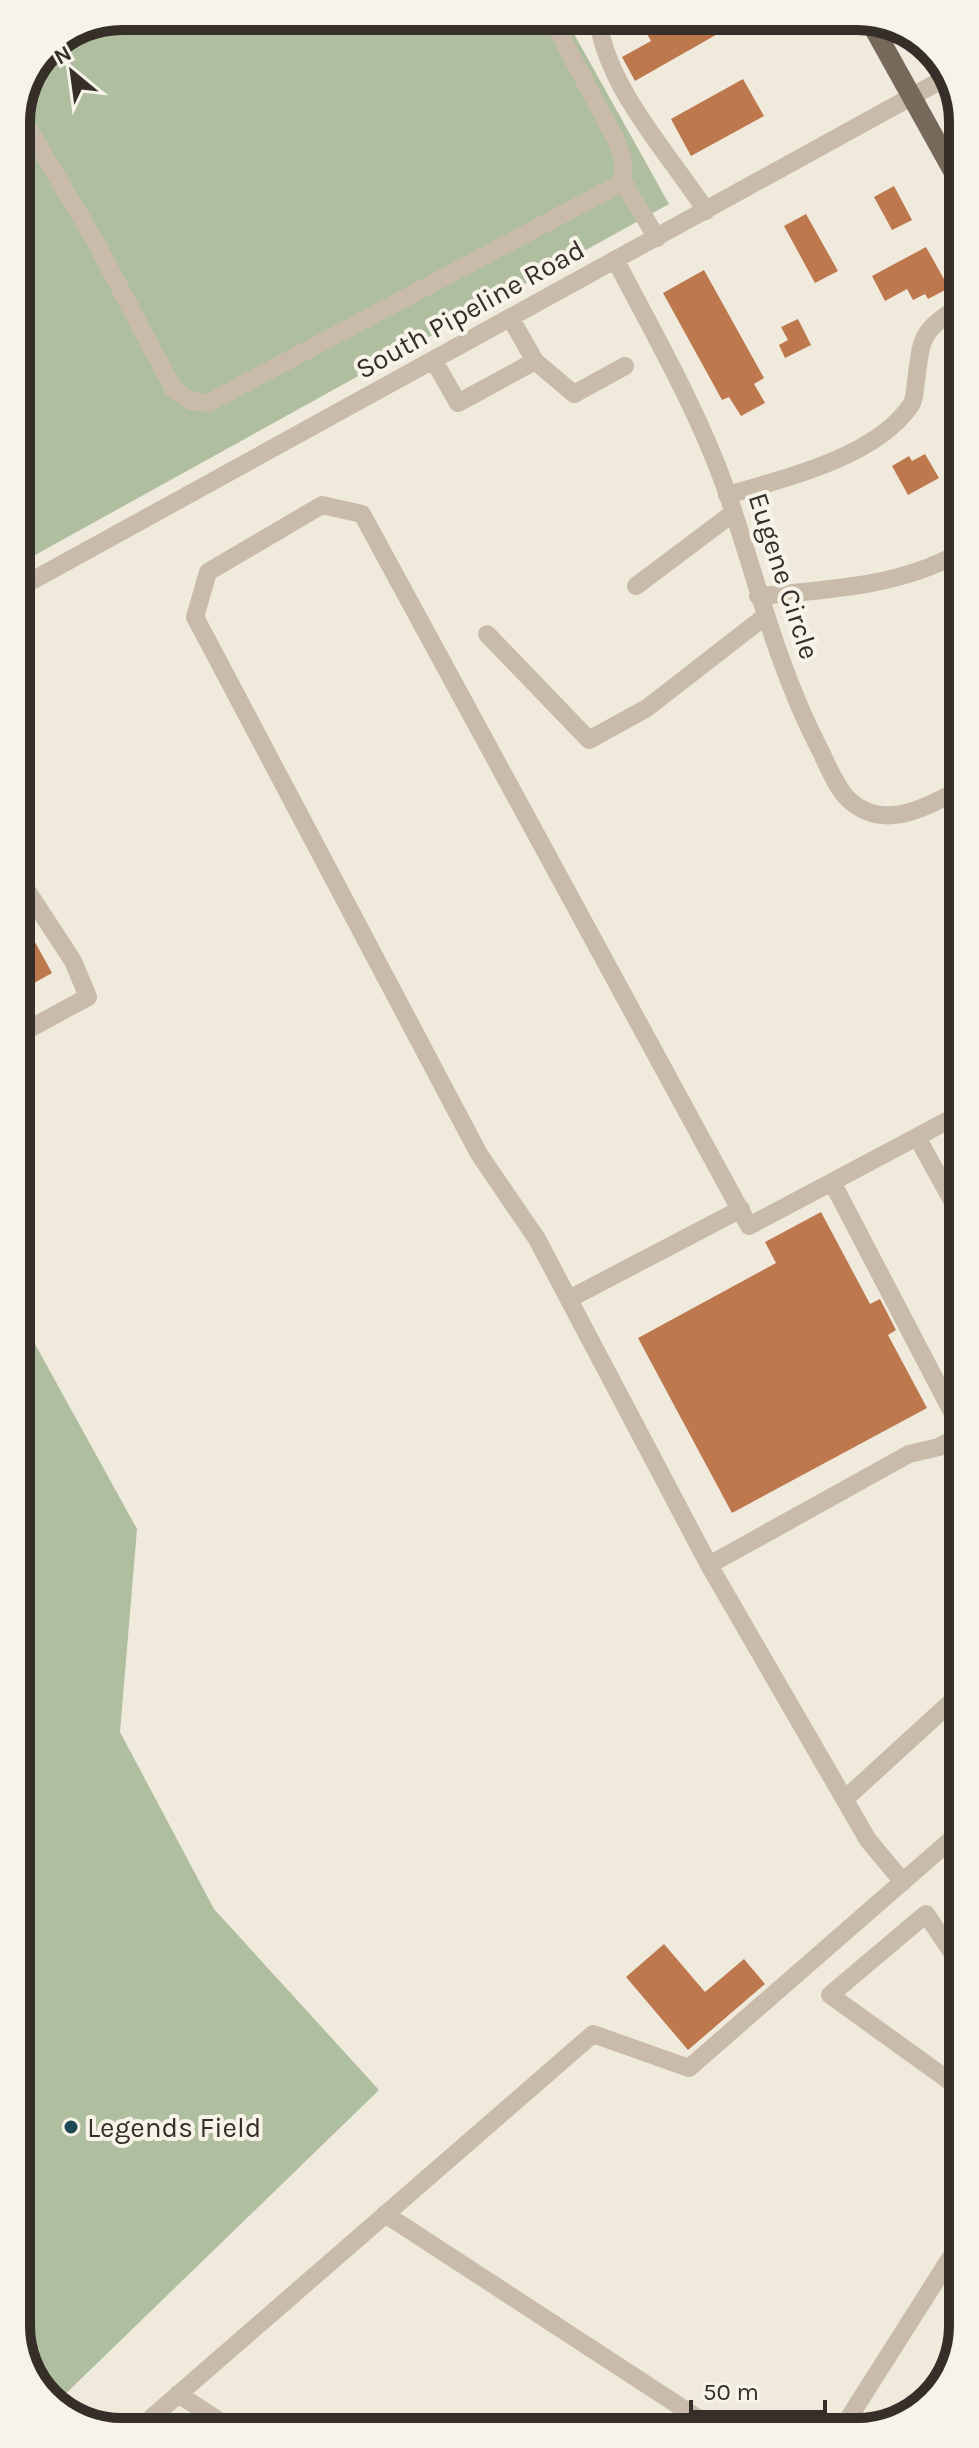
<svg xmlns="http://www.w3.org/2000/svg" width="979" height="2448" font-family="Karla,sans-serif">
  <rect width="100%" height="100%" fill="#f0eadd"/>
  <path fill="#afbe9e" d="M122,16h442l105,188 -652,361 -1,-450 31,-68z
    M19,1315l118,214 -17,203 94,177 165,181 -325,315 -33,-45z"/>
  <path fill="#bd784e" d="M637,16h112l-114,65 -13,-24 29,-16z
    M743,79l21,37 -73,40 -20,-37z
    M894,186l18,34 -20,10 -18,-33z
    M806,214l32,57 -23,12 -31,-57z
    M926,247l23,41 -21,11 -3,-5 -12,6 -6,-11 -22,12 -13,-25z
    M704,270l60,108 -10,6 11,19 -24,13 -12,-19 -7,3 -59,-107z
    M798,319l13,26 -26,13 -6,-13 9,-5 -7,-13z
    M925,454l14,24 -31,17 -16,-29 17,-10 3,5z
    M18,911l34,62 -34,19z
    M821,1212l49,92 10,-5 16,31 -8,5 39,73 -195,105 -94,-175 138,-75 -11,-21z
    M664,1944l41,48 39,-33 21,25 -77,66 -62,-73z"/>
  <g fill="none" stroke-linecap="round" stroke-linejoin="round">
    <path stroke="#c8bba9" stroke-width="18" d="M550,16l66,124 7,19v23l34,56
      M602,16l-4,5c11,70 70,131 108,190
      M18,111l76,128 80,151 17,11 17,2 415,-221
      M616,261c38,73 80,146 108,223 32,90 50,176 94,262 9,17 17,40 30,53 35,33 76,9 111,-9
      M434,361l24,42 77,-42 -24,-42
      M535,361l39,33 51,-28
      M727,495c57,-16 149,-38 184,-90 4,-6 4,-16 5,-24 6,-43 3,-48 42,-74
      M636,586l97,-73
      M17,589l932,-513
      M758,596c67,-6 140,-9 201,-43
      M487,634l102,106 58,-32 117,-91
      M18,877l55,84 15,36 -70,38
      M960,1114l-211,112 -387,-712 -40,-9 -114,67 -13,45 284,537 58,85 172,326 200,-111 30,-7 22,-12
      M917,1137l43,78
      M832,1182l129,247
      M569,1299l172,-90
      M709,1565l159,275 35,42
      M845,1799l116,-106
      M962,1967l-36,-53 -96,81 132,95
      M385,2214l328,214
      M178,2394l57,37
      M843,2427l120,-189
      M135,2432l458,-398 96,34 273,-238"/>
    <path stroke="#76685b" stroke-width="20" d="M868,18l90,162
      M952,80l6,11"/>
  </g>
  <circle fill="#214954" stroke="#f8f3e9" stroke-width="3" cx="71" cy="2127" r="8"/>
  <g text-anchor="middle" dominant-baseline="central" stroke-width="8" stroke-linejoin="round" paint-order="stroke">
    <g font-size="28" fill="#352e29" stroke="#f8f3e9">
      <text transform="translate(470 309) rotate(-29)">South Pipeline Road</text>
      <text transform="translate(784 576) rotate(72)">Eugene Circle</text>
    </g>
    <g font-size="28" fill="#352e29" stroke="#f8f3e9" text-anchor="start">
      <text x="87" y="2127">Legends Field</text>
    </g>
  </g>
  <path d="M0 0H979V2448H0ZM122 30H857A92 92 0 0 1 949 122V2326A92 92 0 0 1 857 2418H122A92 92 0 0 1 30 2326V122A92 92 0 0 1 122 30Z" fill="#f8f3e9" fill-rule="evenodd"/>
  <path fill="none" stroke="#352e29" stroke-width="10" d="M122 30H857A92 92 0 0 1 949 122V2326A92 92 0 0 1 857 2418H122A92 92 0 0 1 30 2326V122A92 92 0 0 1 122 30Z"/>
  <g transform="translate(72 72) rotate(331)" stroke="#f8f3e9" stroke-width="6" paint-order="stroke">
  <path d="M0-6L14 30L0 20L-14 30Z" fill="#352e29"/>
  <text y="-12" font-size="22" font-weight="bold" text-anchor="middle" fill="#352e29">N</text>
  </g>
  <path d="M691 2400v12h134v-12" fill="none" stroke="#352e29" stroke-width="4"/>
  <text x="703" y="2400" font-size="24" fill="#352e29" stroke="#f8f3e9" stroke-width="6" paint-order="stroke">50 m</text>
</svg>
